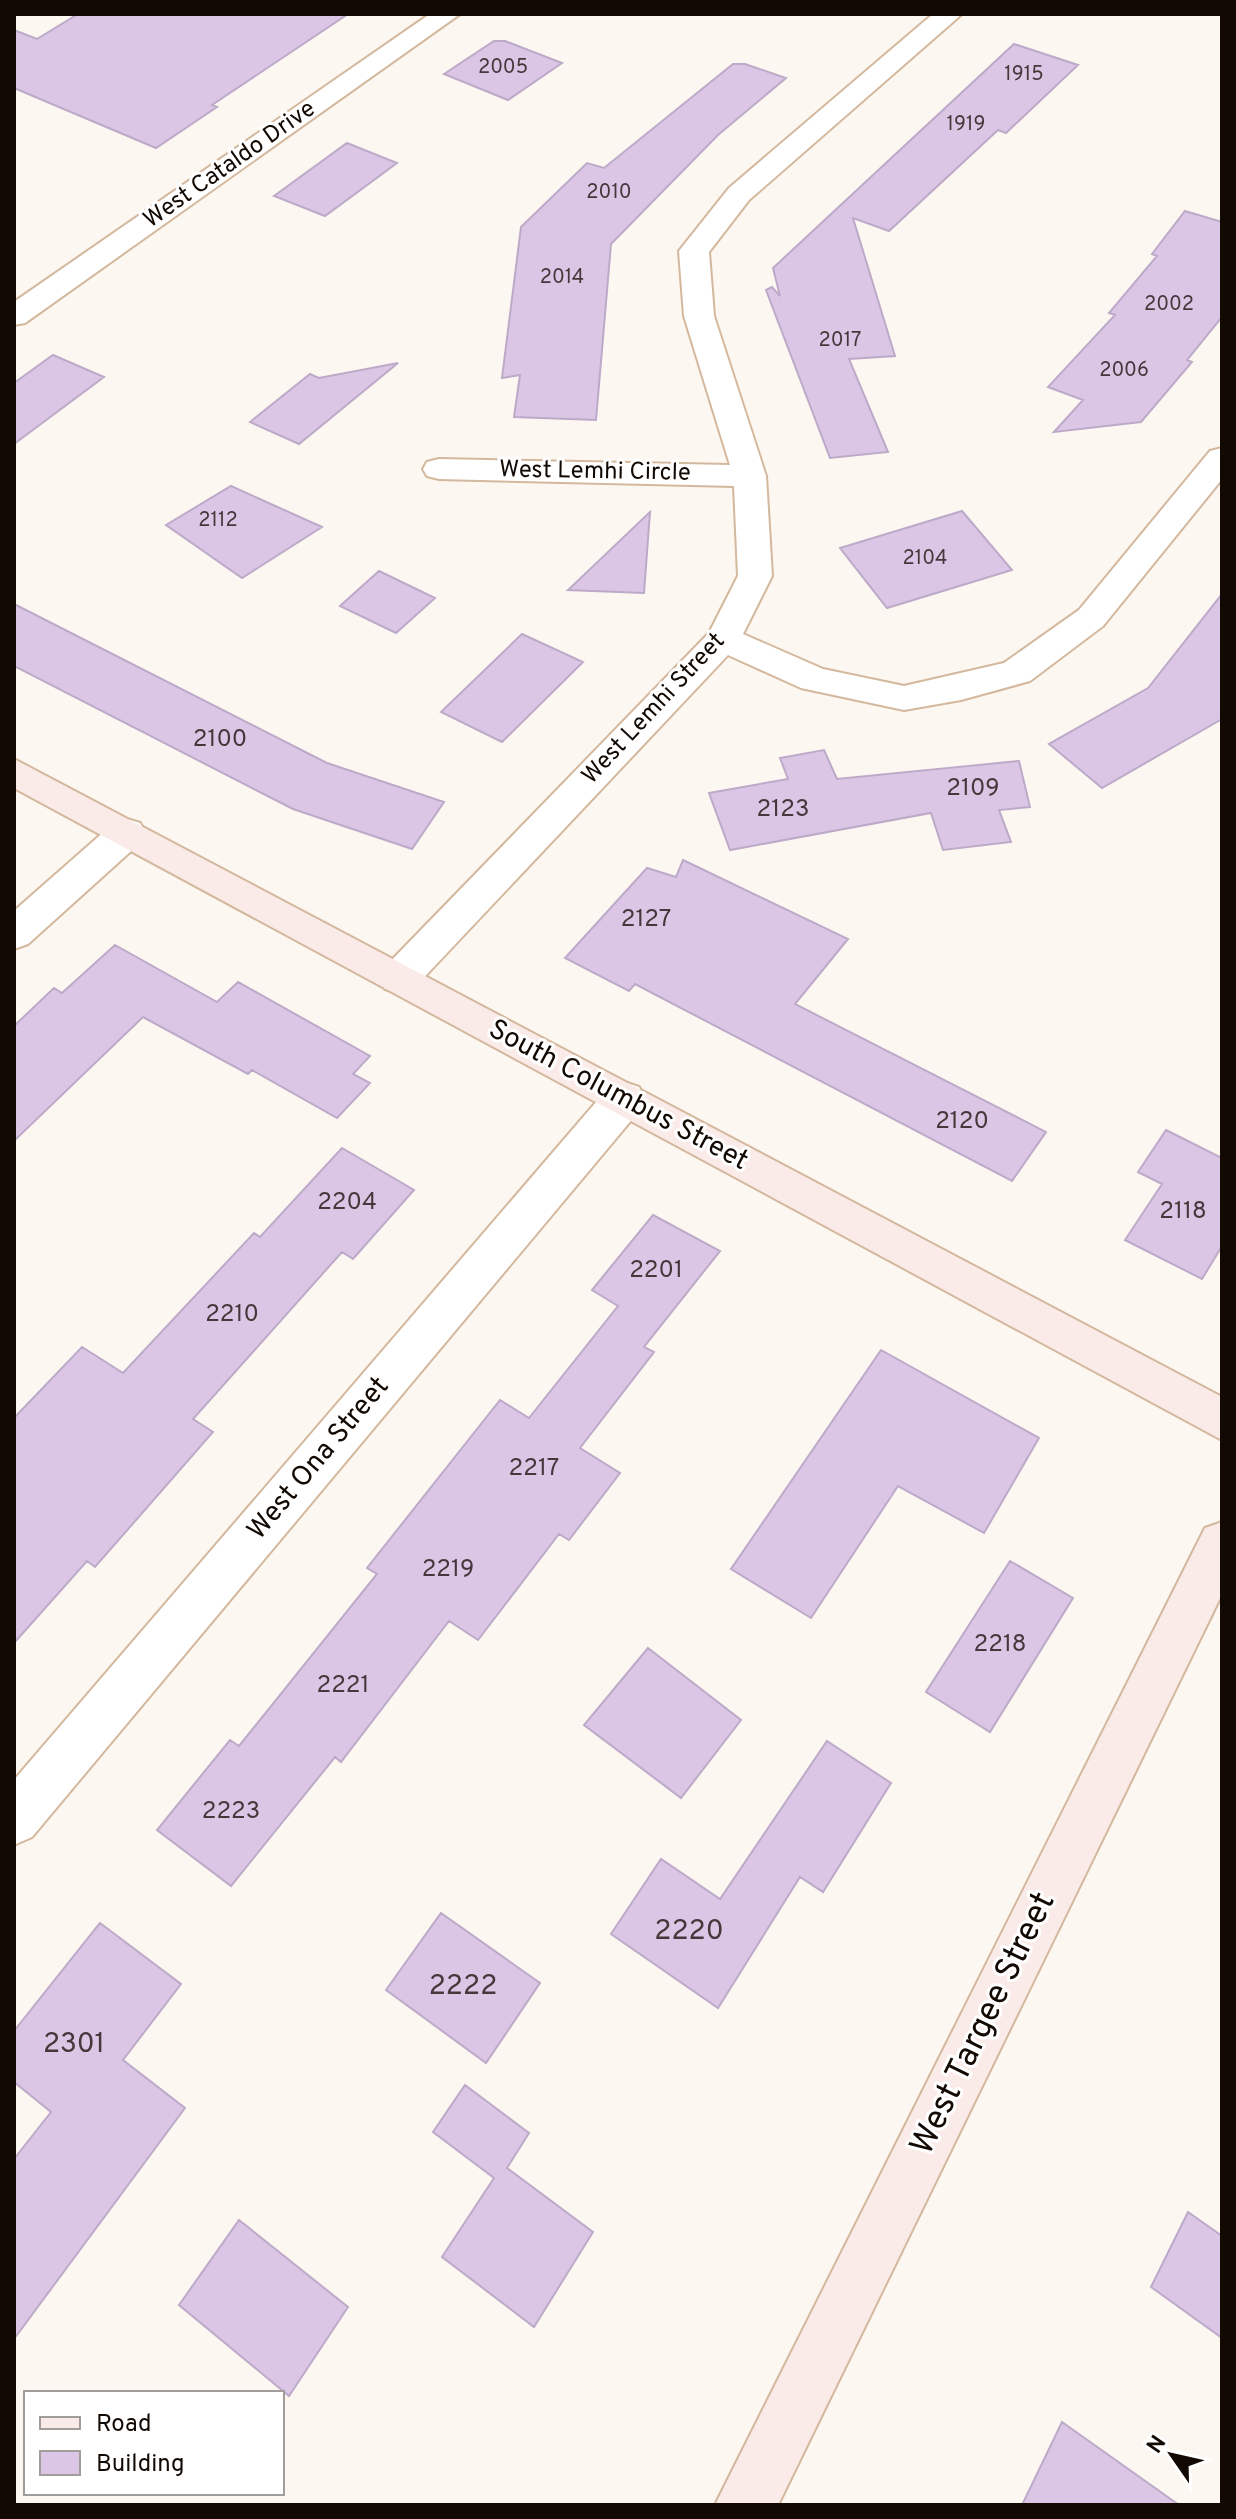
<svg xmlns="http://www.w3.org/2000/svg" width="1236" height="2519" font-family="Overpass,sans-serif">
  <rect width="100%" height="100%" fill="#fdf7f1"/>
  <path fill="#dbc6e6" stroke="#bda9c8" stroke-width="2" d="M78,14h270l-136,91 5,2 -61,41 -142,-60v-58l23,9z
    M494,41h11l57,22 -54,37 -64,-26z
    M1014,44l64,21 -72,68 -8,-3 -109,101 -36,-13 42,138 -46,3 39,93 -58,6 -64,-168 6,-3 8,9 -7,-28z
    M733,64h12l41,14 -68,57 -107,109 -15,176 -82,-3 6,-42 -18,3 19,-151 66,-64 17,5z
    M347,143l50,20 -72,53 -51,-20z
    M1185,211l37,11v95l-35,43 5,2 -51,60 -87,10 29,-32 -35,-13 67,-72 -6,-2 48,-57 -5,-2z
    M53,355l51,22 -90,67v-61z
    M398,363l-99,81 -49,-22 60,-48 9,4z
    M231,486l91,41 -80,51 -76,-53z
    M962,511l50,59 -125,38 -47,-60z
    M650,512l-6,81 -76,-3z
    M379,571l56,27 -39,35 -56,-27z
    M1222,594v125l-120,69 -53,-44 99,-56z
    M14,604l313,159 117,39 -32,47 -119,-40 -279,-143z
    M522,634l61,28 -81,80 -61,-30z
    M824,750l13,29 182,-18 11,46 -31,3 12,32 -68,8 -12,-37 -201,37 -21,-57 79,-14 -8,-21z
    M683,860l165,79 -53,65 251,128 -34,49 -377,-197 -6,7 -64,-33 82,-90 29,9z
    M115,945l102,57 21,-20 132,74 -17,18 17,9 -33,35 -85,-48 -4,4 -105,-57 -129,124v-115l40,-38 8,5z
    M1166,1130l56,28v88l-20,33 -77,-39 37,-56 -24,-12z
    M342,1148l72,42 -61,69 -11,-7 -149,167 20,13 -118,135 -8,-6 -73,82v-225l68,-71 41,26 131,-140 6,4z
    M653,1215l67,36 -76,96 10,5 -74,96 40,25 -51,67 -10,-6 -81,106 -29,-19 -108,141 -6,-5 -104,129 -74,-56 73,-90 9,6 138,-172 -10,-6 133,-168 29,18 89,-112 -26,-16z
    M881,1350l158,88 -55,95 -86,-47 -87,132 -80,-49z
    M1010,1561l63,37 -83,134 -64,-40z
    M648,1648l93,72 -60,78 -97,-73z
    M827,1741l64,42 -68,109 -23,-15 -82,131 -107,-74 50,-75 59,40z
    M441,1913l99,70 -54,80 -100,-73z
    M100,1923l81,61 -58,76 62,48 -171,231v-180l37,-47 -37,-30v-51z
    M465,2085l64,48 -22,35 86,64 -59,95 -92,-70 52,-79 -61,-46z
    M1188,2212l34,24v102l-71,-51z
    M239,2220l109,87 -59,89 -110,-91z
    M1062,2422l117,83h-157z"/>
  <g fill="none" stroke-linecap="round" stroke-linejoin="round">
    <defs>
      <path id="street" d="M430,14h30l-435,309 -11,2v-23z
        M933,14h29l-213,186 -40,52 5,64 52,160 6,100 -29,58 80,35 81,17 100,-23 75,-53 131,-159 12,-3v31l-119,147 -73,55 -69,19 -57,10 -103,-22 -73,-33 -315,334 -14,4 -14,-4 -6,-11 6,-11 324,-334 29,-57 -4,-90 -295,-7 -12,-3 -4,-7 4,-7 12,-3 291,6 -46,-149 -5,-65 50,-63z
        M127,819l13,4 6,10 -6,10 -112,101 -14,5v-38l100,-88z
        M624,1082l15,5 6,12 -6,12 -607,726 -18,8v-65l595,-693z"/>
      <path id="secondary" d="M14,759l1208,638v43l-1208,-652z
        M1222,1522v72l-444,911h-63l490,-977z"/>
    </defs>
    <use href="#street" stroke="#d4b89d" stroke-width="4"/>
    <use href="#secondary" stroke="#d4b89d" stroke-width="4"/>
    <use href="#street" fill="#fff" fill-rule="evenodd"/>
    <use href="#secondary" fill="#faebe9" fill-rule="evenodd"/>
  </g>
  <g text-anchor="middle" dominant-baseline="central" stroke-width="6" stroke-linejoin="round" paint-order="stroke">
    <g font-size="20" fill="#44383b">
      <text x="503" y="68">2005</text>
      <text x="1024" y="75">1915</text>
      <text x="966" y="125">1919</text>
      <text x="609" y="193">2010</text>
      <text x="562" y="278">2014</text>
      <text x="1169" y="305">2002</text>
      <text x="840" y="341">2017</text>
      <text x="1124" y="371">2006</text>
      <text x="218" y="521">2112</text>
      <text x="925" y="559">2104</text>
    </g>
    <g font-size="24" fill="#120902" stroke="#fff">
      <text transform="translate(230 165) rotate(-35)">West Cataldo Drive</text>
      <text transform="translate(595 472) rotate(1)">West Lemhi Circle</text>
      <text transform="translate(654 709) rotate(-47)">West Lemhi Street</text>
    </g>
    <g font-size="24" fill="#44383b">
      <text x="220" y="740">2100</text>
      <text x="973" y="789">2109</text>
      <text x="783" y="810">2123</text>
      <text x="646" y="920">2127</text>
      <text x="962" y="1122">2120</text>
      <text x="347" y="1203">2204</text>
      <text x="1183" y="1212">2118</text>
      <text x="656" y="1271">2201</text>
      <text x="232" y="1315">2210</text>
      <text x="534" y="1469">2217</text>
      <text x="448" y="1570">2219</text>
      <text x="1000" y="1645">2218</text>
      <text x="343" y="1686">2221</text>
      <text x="231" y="1812">2223</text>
    </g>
    <g font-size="28" fill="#120902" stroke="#fff">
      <text transform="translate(618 1096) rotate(28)">South Columbus Street</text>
      <text transform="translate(319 1459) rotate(-50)">West Ona Street</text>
    </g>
    <g font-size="28" fill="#44383b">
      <text x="689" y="1932">2220</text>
      <text x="463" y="1987">2222</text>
      <text x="74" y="2045">2301</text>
    </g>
    <g font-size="34" fill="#120902" stroke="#fff">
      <text transform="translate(984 2024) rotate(-64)">West Targee Street</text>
    </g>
  </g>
  <rect width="1236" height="2519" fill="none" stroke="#120902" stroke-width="32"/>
  <rect x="24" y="2391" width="260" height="104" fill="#ffffff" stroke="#a09d9a" stroke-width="2"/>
  <rect x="40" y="2417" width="40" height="12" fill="#faebe9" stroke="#a09d9a" stroke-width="2"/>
  <text x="96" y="2431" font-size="24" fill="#120902">Road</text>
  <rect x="40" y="2451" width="40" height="24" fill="#dbc6e6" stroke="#a09d9a" stroke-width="2"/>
  <text x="96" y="2471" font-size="24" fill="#120902">Building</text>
  <g transform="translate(1172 2455) rotate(304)" stroke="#ffffff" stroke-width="6" paint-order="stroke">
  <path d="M0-6L14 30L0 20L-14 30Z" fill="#120902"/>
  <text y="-12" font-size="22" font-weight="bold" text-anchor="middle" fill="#120902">N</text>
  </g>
</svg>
